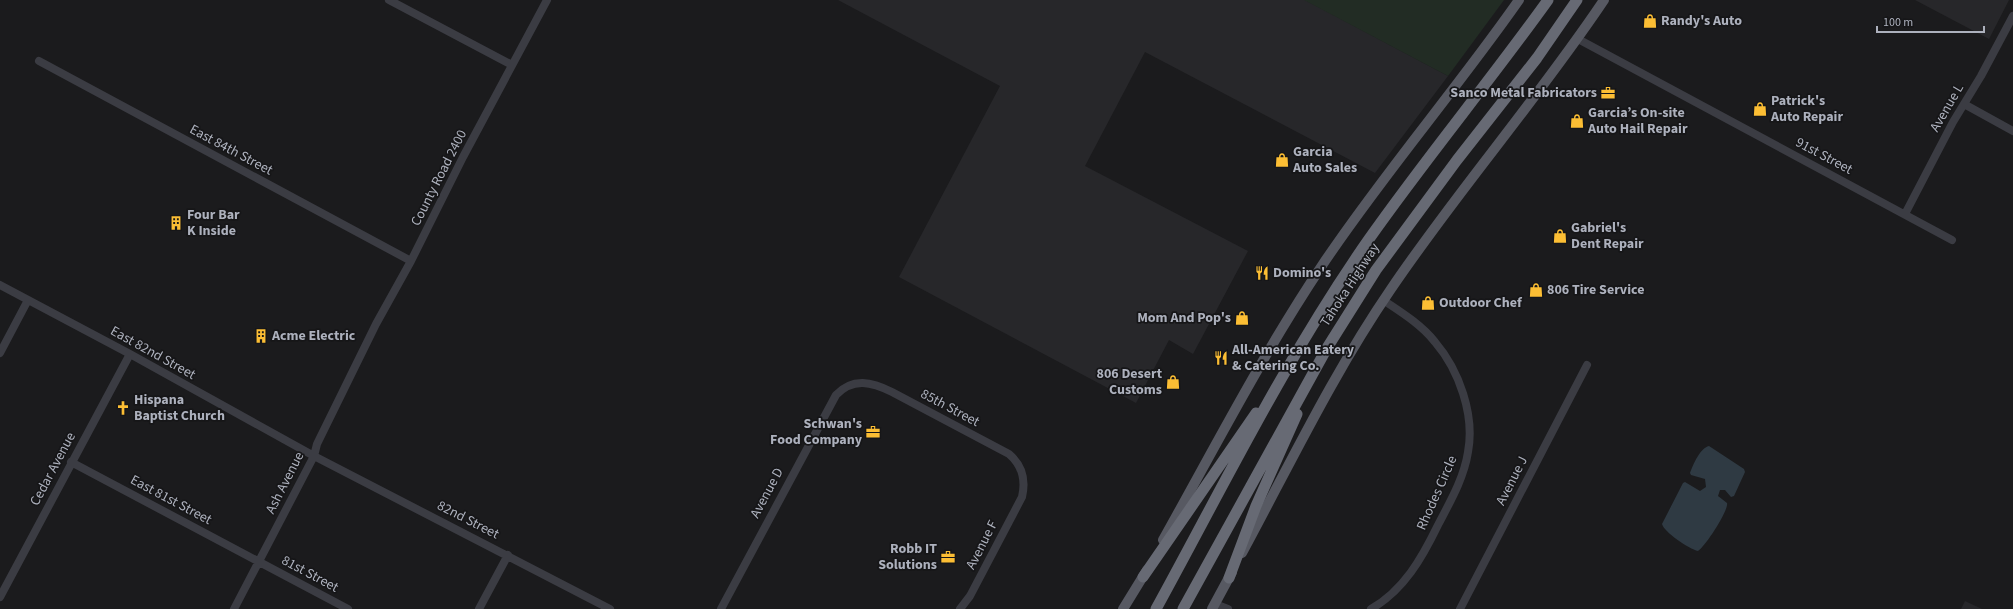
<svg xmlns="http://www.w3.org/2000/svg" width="2013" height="609" font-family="'Source Sans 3',sans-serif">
  <rect width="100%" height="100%" fill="#1b1b1d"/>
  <path fill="#27272a" d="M838,0h467l143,76 -73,97 -230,-121 -60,114 163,85 -55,103 -24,-14 -33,63 -237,-126 101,-191z
    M1915,0h94l-20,39z
    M1965,601l17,8h-21z"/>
  <path fill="#222c24" d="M1304,0h200l-56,76z"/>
  <path fill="#2f3a43" d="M1709,446l35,23 1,3 -11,24 -3,1 -6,-7h-5l-2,6 9,7c2,7 -22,44 -29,48 -9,-2 -34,-19 -36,-27l21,-41 2,-1 15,9 6,-4 -1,-8 -14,-4 -1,-2c3,-8 10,-25 19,-27z"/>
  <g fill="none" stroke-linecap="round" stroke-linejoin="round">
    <path stroke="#3b3c43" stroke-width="8" d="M389,0l123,65
      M1578,39l374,201
      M39,61l372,200
      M1964,104l49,27
      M1905,214l48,-92 28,-46 32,-60
      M0,285l130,69 184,102 296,153
      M0,353l28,-53
      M71,462l277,147
      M0,597l130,-243
      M1215,604l13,5
      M234,609l80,-153 3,-12 59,-120 35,-63 52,-104 84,-157
      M479,609l29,-54
      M721,609l115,-214c17,-18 36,-13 56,-3l117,62c14,12 17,26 13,43l-52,99 -10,13
      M1371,609c33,-19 51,-51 67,-84 12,-23 26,-47 30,-73 7,-37 -9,-82 -33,-110 -13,-17 -34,-30 -52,-42
      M1460,609l127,-244"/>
    <path stroke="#575962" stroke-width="10" d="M1163,540c52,-93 101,-188 160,-276 61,-91 133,-174 196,-264
      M1242,553c48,-89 92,-181 149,-264 67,-99 146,-189 213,-289
      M1123,609l24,-39
      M1212,609l20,-37"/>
    <path stroke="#676a74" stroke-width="11" d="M1143,577l113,-164
      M1229,578l27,-72 41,-92
      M1156,609c68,-124 131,-253 213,-370 57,-81 121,-158 179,-239
      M1183,609l144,-261 49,-78 81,-110 80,-102 40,-58"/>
  </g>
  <defs>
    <symbol id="shop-bare" viewBox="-9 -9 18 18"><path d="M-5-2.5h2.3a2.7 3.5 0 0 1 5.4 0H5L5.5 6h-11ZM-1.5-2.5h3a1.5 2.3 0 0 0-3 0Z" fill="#fcbe34" stroke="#161618" stroke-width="2.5" paint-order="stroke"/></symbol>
    <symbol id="office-bare" viewBox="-9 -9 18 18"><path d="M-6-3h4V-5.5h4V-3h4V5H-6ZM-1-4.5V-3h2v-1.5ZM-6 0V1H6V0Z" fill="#fcbe34" stroke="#161618" stroke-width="2.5" paint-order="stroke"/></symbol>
    <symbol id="building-bare" viewBox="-9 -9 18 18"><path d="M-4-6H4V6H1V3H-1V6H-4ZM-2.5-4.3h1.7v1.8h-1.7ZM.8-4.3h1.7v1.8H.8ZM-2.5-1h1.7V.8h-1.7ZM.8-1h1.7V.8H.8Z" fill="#fcbe34" stroke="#161618" stroke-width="2.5" paint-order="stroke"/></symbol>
    <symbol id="restaurant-bare" viewBox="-9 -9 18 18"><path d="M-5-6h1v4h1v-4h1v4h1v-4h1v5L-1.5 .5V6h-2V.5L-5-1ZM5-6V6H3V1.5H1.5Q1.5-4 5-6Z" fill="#fcbe34" stroke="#161618" stroke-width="2.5" paint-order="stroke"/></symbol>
    <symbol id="church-bare" viewBox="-9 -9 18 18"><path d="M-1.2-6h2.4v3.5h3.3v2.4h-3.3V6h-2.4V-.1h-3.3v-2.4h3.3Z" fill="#fcbe34" stroke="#161618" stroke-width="2.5" paint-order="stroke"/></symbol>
  </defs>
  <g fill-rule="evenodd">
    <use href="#shop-bare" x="1640" y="11" width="20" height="20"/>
    <use href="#office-bare" x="1598" y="83" width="20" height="20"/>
    <use href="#shop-bare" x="1750" y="99" width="20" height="20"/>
    <use href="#shop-bare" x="1567" y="111" width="20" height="20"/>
    <use href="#shop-bare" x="1272" y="150" width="20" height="20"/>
    <use href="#building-bare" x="166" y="213" width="20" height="20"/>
    <use href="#shop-bare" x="1550" y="226" width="20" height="20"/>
    <use href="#restaurant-bare" x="1252" y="263" width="20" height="20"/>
    <use href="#shop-bare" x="1526" y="280" width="20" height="20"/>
    <use href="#shop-bare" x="1418" y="293" width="20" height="20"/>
    <use href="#shop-bare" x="1232" y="308" width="20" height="20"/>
    <use href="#building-bare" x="251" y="326" width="20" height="20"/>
    <use href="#restaurant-bare" x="1211" y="348" width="20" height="20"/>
    <use href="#shop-bare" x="1163" y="372" width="20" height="20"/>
    <use href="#church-bare" x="113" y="398" width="20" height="20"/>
    <use href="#office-bare" x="863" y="422" width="20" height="20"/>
    <use href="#office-bare" x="938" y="547" width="20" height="20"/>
  </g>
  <g text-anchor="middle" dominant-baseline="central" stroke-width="3.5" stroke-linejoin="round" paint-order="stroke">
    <g font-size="14" font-weight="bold" fill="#adb1bd" stroke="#161618" text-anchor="start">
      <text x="1661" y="21">Randy's Auto</text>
      <text x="1597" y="93" text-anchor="end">Sanco Metal Fabricators</text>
      <text x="1771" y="101">Patrick's<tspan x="1771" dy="16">Auto Repair</tspan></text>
      <text x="1588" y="113">Garcia’s On-site<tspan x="1588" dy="16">Auto Hail Repair</tspan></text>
      <text x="1293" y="152">Garcia<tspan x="1293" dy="16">Auto Sales</tspan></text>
      <text x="187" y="215">Four Bar<tspan x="187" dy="16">K Inside</tspan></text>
      <text x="1571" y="228">Gabriel's<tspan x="1571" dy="16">Dent Repair</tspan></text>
      <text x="1273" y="273">Domino's</text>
      <text x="1547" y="290">806 Tire Service</text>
      <text x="1439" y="303">Outdoor Chef</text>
      <text x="1231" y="318" text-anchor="end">Mom And Pop's</text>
      <text x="272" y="336">Acme Electric</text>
      <text x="1232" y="350">All-American Eatery<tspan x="1232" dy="16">&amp; Catering Co.</tspan></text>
      <text x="1162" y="374" text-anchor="end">806 Desert<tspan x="1162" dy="16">Customs</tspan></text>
      <text x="134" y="400">Hispana<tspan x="134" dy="16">Baptist Church</tspan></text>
      <text x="862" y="424" text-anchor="end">Schwan's<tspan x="862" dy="16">Food Company</tspan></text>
      <text x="937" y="549" text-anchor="end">Robb IT<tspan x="937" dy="16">Solutions</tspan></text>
    </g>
    <g font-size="14" fill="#adb1bd" stroke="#161618">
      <text transform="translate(1947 108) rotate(-60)">Avenue L</text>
      <text transform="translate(231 150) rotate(28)">East 84th Street</text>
      <text transform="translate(1824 156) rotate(28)">91st Street</text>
      <text transform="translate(439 178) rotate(-63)">County Road 2400</text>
      <text transform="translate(1350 285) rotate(-57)">Tahoka Highway</text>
      <text transform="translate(153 353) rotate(29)">East 82nd Street</text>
      <text transform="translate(950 408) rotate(28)">85th Street</text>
      <text transform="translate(53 469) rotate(-62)">Cedar Avenue</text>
      <text transform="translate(1512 481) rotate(-63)">Avenue J</text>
      <text transform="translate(285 483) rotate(-63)">Ash Avenue</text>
      <text transform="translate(767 493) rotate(-62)">Avenue D</text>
      <text transform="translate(1437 493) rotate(-66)">Rhodes Circle</text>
      <text transform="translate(171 500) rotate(28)">East 81st Street</text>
      <text transform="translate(468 520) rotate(27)">82nd Street</text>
      <text transform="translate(982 545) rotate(-63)">Avenue F</text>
      <text transform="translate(310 574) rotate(28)">81st Street</text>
    </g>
  </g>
  <path d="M1877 26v6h107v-6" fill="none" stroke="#adb1bd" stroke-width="2"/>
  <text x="1883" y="26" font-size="12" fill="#adb1bd" stroke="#161618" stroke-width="3" paint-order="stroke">100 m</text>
</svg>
